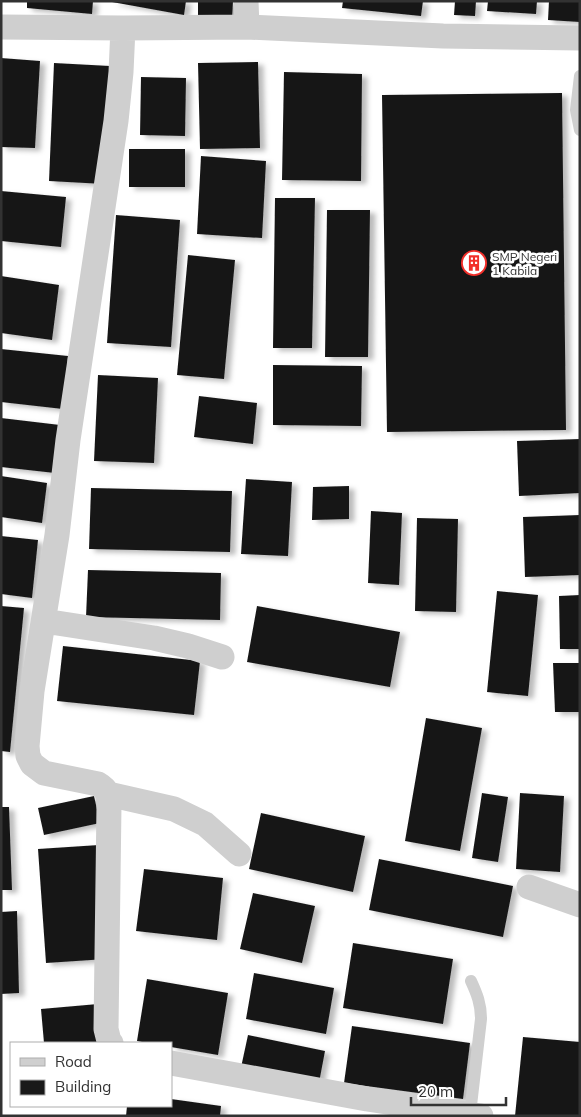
<svg xmlns="http://www.w3.org/2000/svg" width="581" height="1117" font-family="Mulish,sans-serif">
  <defs>
    <filter id="shadow"><feDropShadow dx="5.5" dy="3" stdDeviation="2.5" flood-color="#0004"/></filter>
  </defs>
  <rect width="100%" height="100%" fill="#fff"/>
  <path fill="#191919" filter="url(#shadow)" d="M27,1h66l-1,13 -65,-6z
    M113,1h73l-2,14 -72,-13z
    M198,1h35l-1,19 -34,-1z
    M343,1h80l-2,15 -79,-8z
    M455,1h21l-1,15 -21,-1z
    M488,1h49l-1,13 -49,-3z
    M549,1h31v21l-32,-2z
    M1,58l39,3 -5,87 -34,-1z
    M258,62l2,86 -60,1 -2,-86z
    M54,63l56,3 -6,118 -55,-3z
    M284,72l78,2 -1,107 -79,-1z
    M141,77l45,1 -1,58 -45,-1z
    M562,93l4,337 -179,2 -5,-337z
    M129,149h56v38h-56z
    M201,156l65,5 -4,77 -65,-4z
    M1,191l65,6 -5,50 -60,-6z
    M275,198h40l-3,150h-39z
    M327,210h43l-2,147h-43z
    M116,215l64,5 -9,127 -64,-4z
    M188,255l47,5 -11,119 -47,-4z
    M1,276l58,9 -7,55 -51,-7z
    M1,349l67,7 -5,53 -62,-7z
    M273,365l89,1 -1,60 -88,-1z
    M98,375l60,3 -4,85 -60,-2z
    M199,396l58,7 -4,41 -59,-7z
    M1,418l59,7 -5,48 -54,-6z
    M580,439v54l-61,3 -2,-55z
    M1,476l46,7 -5,40 -41,-6z
    M246,479l46,3 -4,74 -47,-2z
    M349,486v33l-37,1 1,-33z
    M91,488l141,3 -2,61 -141,-3z
    M371,511l31,2 -3,72 -31,-2z
    M580,515v60l-55,2 -2,-60z
    M417,518l41,1 -2,93 -41,-1z
    M1,536l37,4 -6,58 -31,-4z
    M88,570l133,3 -1,47 -134,-3z
    M497,591l41,4 -10,101 -41,-4z
    M580,595v54h-20l-1,-53z
    M1,606l23,2 -14,144 -9,-1z
    M257,606l143,26 -10,55 -143,-25z
    M63,646l137,15 -6,54 -137,-14z
    M553,663h27v49h-25z
    M426,718l56,10 -22,123 -55,-10z
    M482,793l26,4 -10,65 -26,-4z
    M520,793l44,3 -4,76 -44,-3z
    M94,796l6,27 -56,12 -6,-27z
    M1,807h8l3,83h-11z
    M261,813l104,23 -12,56 -104,-23z
    M99,845l7,114 -60,4 -8,-114z
    M379,859l134,27 -10,51 -134,-27z
    M144,869l79,9 -6,62 -81,-9z
    M253,893l62,13 -13,57 -62,-14z
    M17,911l2,82 -18,1v-82z
    M353,943l100,16 -10,65 -100,-16z
    M254,973l80,15 -8,46 -80,-15z
    M147,979l81,14 -10,62 -47,-8v-4h-24l-10,-2z
    M98,1004l3,39h-57l-3,-34z
    M352,1026l118,17 -7,56 -119,-16z
    M248,1035l77,16 -7,37 -78,-16z
    M523,1037l57,5v64l-1,10h-64z
    M171,1099l50,7 -1,10h-94l1,-10h44z"/>
  <g fill="none" stroke-linecap="round" stroke-linejoin="round">
    <path stroke="#cfcfcf" stroke-width="12" d="M580,76l-4,34 4,20
      M470,1114l11,-95c0,-15 -4,-25 -10,-38"/>
    <path stroke="#cfcfcf" stroke-width="25" d="M246,1l1,26
      M1,27l122,1 124,-1 196,9 137,2
      M44,621l110,17 34,8 34,11
      M108,794l66,15 31,15 34,30
      M529,887l51,18
      M111,1043l-2,-2 -3,-12 3,-224c-1,-11 -1,-15 -11,-21l-54,-11 -12,-9 -4,-8 -1,-10 5,-55 25,-156 11,-95 48,-319 5,-49 2,-44
      M171,1063l196,36 114,17"/>
  </g>
  <defs>
    <symbol id="building-ring" viewBox="-11 -11 22 22"><circle r="9.5" fill="#fff" stroke="#f22f2a" stroke-width="1.5"/><path d="M-4-6H4V6H1V3H-1V6H-4ZM-2.5-4.3h1.7v1.8h-1.7ZM.8-4.3h1.7v1.8H.8ZM-2.5-1h1.7V.8h-1.7ZM.8-1h1.7V.8H.8Z" fill="#f22f2a"/></symbol>
  </defs>
  <g fill-rule="evenodd">
    <use href="#building-ring" x="460" y="249" width="28" height="28"/>
  </g>
  <g text-anchor="middle" dominant-baseline="central" stroke-width="5" stroke-linejoin="round" paint-order="stroke">
    <g font-size="12" fill="#323232" stroke="#fff" text-anchor="start">
      <text x="492" y="256">SMP Negeri<tspan x="492" dy="14">1 Kabila</tspan></text>
    </g>
  </g>
  <rect width="581" height="1117" fill="none" stroke="#323232" stroke-width="5"/>
  <rect x="10" y="1042" width="162" height="65" fill="#ffffff" stroke="#adadad"/>
  <rect x="20" y="1058" width="25" height="8" fill="#cfcfcf" stroke="#adadad"/>
  <text x="55" y="1067" font-size="15" fill="#323232">Road</text>
  <rect x="20" y="1080" width="25" height="15" fill="#191919" stroke="#adadad"/>
  <text x="55" y="1092" font-size="15" fill="#323232">Building</text>
  <path d="M411 1097v8h95v-8" fill="none" stroke="#323232" stroke-width="2.5"/>
  <text x="418" y="1097" font-size="15" fill="#323232" stroke="#ffffff" stroke-width="4" paint-order="stroke">20 m</text>
</svg>
